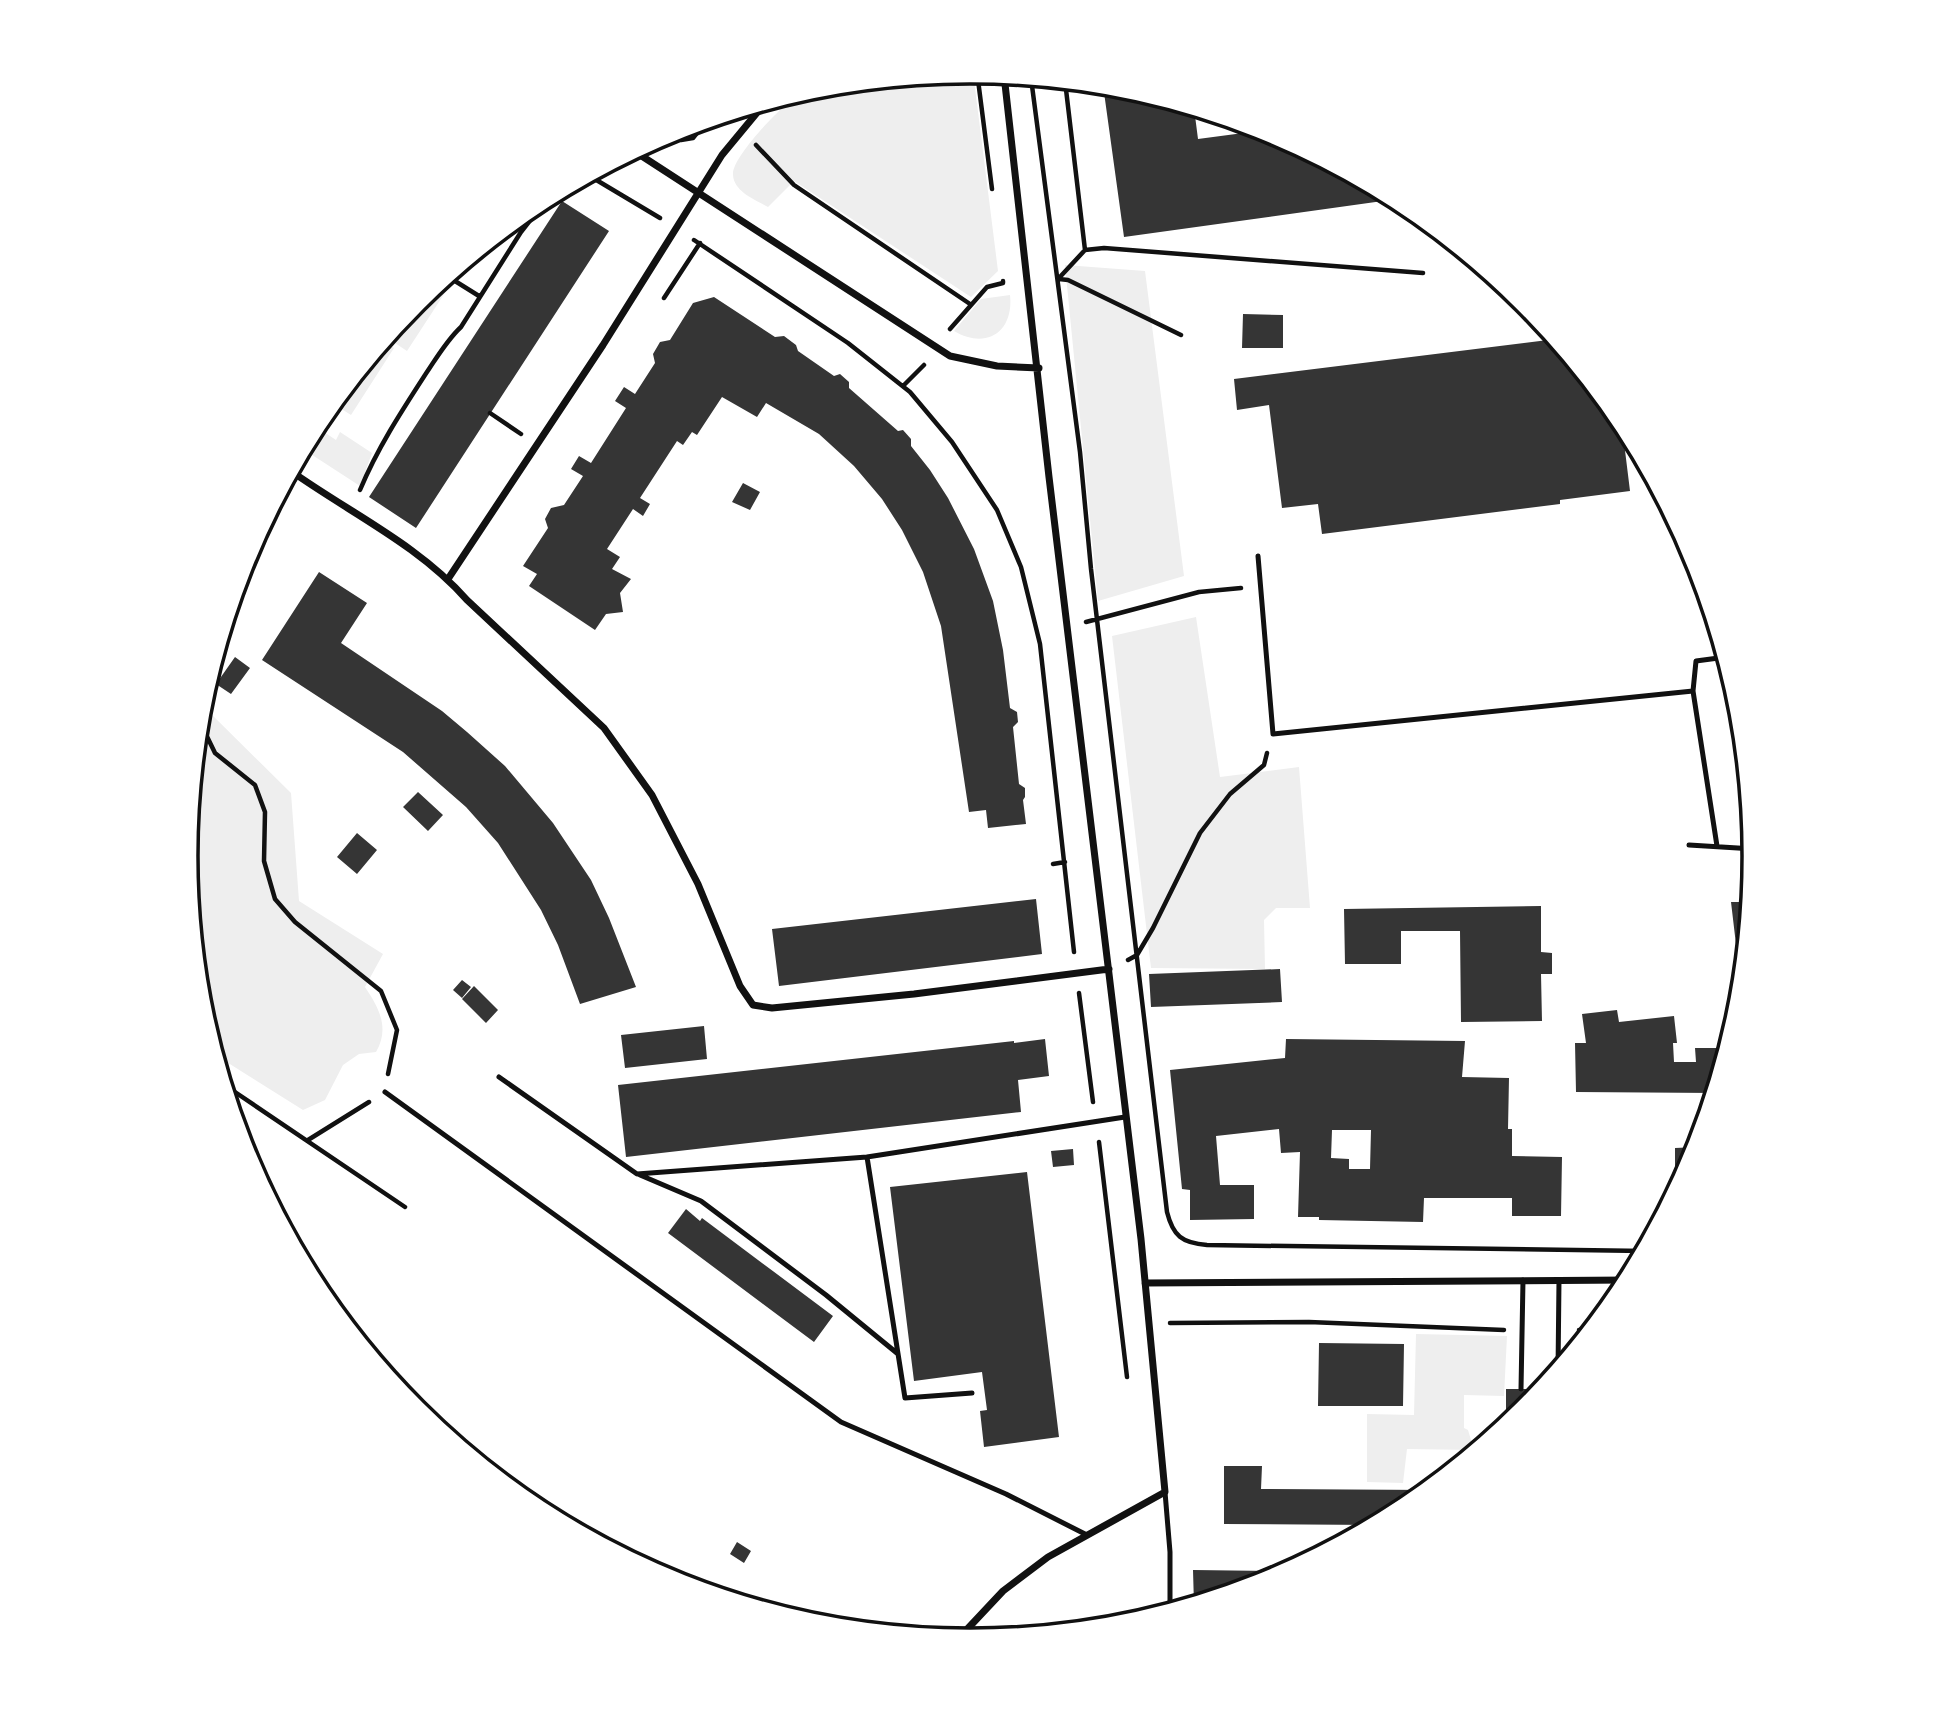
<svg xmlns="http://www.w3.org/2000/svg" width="1941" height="1713" font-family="'Source Sans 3',sans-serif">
  <rect width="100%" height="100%" fill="#fff"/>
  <path fill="#eee" d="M973,72l25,199 -27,26 -177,-116 -26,26c-12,-7 -34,-15 -35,-32 -2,-18 53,-74 69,-83 4,-3 11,-4 16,-5z
    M1065,265l80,6 39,305 -86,25z
    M442,280l8,5 -43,66 -21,-14 30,-36z
    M1010,295c4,37 -24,55 -56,36l27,-32z
    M383,341l11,7 -43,67 -19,-12z
    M315,426l21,14 4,-8 32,21 -12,33 -57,-37z
    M1196,617l24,160 79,-10 11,141h-34l-12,12 1,49 -114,-1 -39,-332z
    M201,704l90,89 8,108 84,53 -18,33c14,21 25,41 11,65l-17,2 -16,11 -18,35 -22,10 -89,-56 -13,-45 -15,-153z
    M1416,1334l91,2 -3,60 -40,-1v33l4,2 6,20 -67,-1 -4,34 -36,-1v-68l47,1z"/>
  <path fill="#353535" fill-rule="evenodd" d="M1103,85l21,2 70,21 4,31 68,-9 5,2 126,67 -273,38z
    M562,201l47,30 -193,297 -47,-31z
    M714,297l61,40 9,-1 12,9 2,6 36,25 6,-2 9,8v6l49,43 5,-1 8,9v7l19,24 18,28 26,51 19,52 10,49 7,58 7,4 1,10 -5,5 6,57 6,4v9l-2,3 3,24 -38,4 -2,-18 -17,2 -28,-186 -18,-54 -21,-42 -20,-31 -28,-33 -35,-32 -53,-31 -9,14 -35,-20 -25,38 -5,-3 -9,13 -6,-4 -37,57 10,6 -7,12 -10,-7 -26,40 13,8 -8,12 19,10 -11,14 3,19 -17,2 -11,16 -66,-44 8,-12 -14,-8 25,-38 -3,-9 6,-11 13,-3 19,-29 -12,-7 8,-13 12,7 35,-55 -11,-7 9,-14 11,7 20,-31 -2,-9 7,-12 10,-2 23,-37z
    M1243,314l40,1v33h-41z
    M1556,339l65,79 9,73 -70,9v4l-238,30 -4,-30 -36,4 -13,-103 -32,5 -3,-31z
    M743,483l17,9 -10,18 -18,-8z
    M319,572l48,31 -26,40 101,68 25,21 38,34 48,57 38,57 18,38 27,69 -56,17 -22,-59 -17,-35 -43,-67 -32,-36 -63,-55 -141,-92z
    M235,657l15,11 -19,26 -15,-10z
    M418,792l25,23 -15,16 -25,-24z
    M357,833l20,17 -20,24 -20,-17z
    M1036,899l6,55 -263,32 -7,-57z
    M1731,902h20l-9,85h-1z
    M1541,906v46l11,1v21h-11l1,47 -81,1 -1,-91h-59v33h-56l-1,-55z
    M1280,969l2,33 -131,5 -2,-33z
    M462,980l9,7 -9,11 -9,-8z
    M474,986l24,24 -12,13 -24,-24z
    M1617,1010l2,12 55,-6 3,27h-4l1,19h22l-1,-14h21l1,14h7l-9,31 -139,-1 -1,-49h11l-4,-29z
    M704,1026l3,33 -82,9 -4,-33z
    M1045,1039l4,37 -31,4 3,32 -395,45 -8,-72 396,-44v2z
    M1286,1039l179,2 -3,36 47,1 -1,51h4v27l50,1 -1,59h-49v-18h-88l-1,24 -104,-2v-3h-21l2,-65 -19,1 -2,-24 -63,7 4,49h34v34l-64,1v-30l-8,-1 -12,-119 115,-12zM1332,1130h39l-1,39h-21v-10l-18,-1z
    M1698,1147l-20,43h-3v-42z
    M1073,1149l1,16 -21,2 -2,-16z
    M1027,1172l32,265 -75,10 -4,-36 7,-1 -5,-38 -68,9 -24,-194z
    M686,1209l14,12 2,-3 131,98 -19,26 -146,-109z
    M1319,1343l85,1 -1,62h-85z
    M1506,1389h37l-18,23 -19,15z
    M1224,1466h38l-1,23 169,1 -24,19 -29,16 -153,-1z
    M737,1542l14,9 -7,12 -14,-9z
    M1193,1570l82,1h15l-20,11 -76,23z"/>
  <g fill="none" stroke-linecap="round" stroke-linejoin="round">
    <path stroke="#111" stroke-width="4.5" d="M977,72l15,117
      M1031,78l49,374 11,117 76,643c6,24 15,31 40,33l438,6
      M1065,81l20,169
      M1065,81l16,8 21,-3
      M669,132l12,8 12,-2 14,-18
      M756,145l38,40 176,119
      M588,175l72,43
      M694,240l154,103 62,49 42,50 45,68 24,57 19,77 34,308
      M447,276l32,20
      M1059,278l26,-28 19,-2 319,25
      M1059,279l9,1 113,55
      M664,298l36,-55
      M950,329l37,-42 16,-4v-2
      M903,386l21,-21
      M490,413l31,21
      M360,490c17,-41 41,-78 65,-115 11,-16 21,-34 36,-48l60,-95 28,-36
      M1086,622l113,-30 42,-4
      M199,720l16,33 40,32 10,27 -1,49 11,38 20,23 86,69 16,39 -9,44
      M1053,864l12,-2
      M1128,960l9,-5 16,-27 47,-95 30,-39 34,-29 3,-12
      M1079,993l14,109
      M223,1084l182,123
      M308,1140l61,-38
      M1099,1142l28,235
      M1170,1323l139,-1 195,8
      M1579,1330h13
      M412,1407l64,47 5,11"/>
    <path stroke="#111" stroke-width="5" d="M1258,556l15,178 420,-43
      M1689,845l65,4
      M1717,846l-24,-155 3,-30 30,-4
      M499,1077l138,97 230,-17 258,-40
      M385,1092l456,330 165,72 81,41
      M867,1157l38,241 67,-5
      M640,1175l61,26 125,94 72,59
      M1558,1371l1,-91
      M1521,1389l2,-109
      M1165,1492l5,60v60"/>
    <path stroke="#111" stroke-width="7" d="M634,151l316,205 47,10 42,2
      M291,471c59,42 128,74 176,129l137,128 48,67 46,89 42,102 13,19 19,3 142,-14 195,-25
      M448,579l155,-234 119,-190 43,-52
      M1145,1283l484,-3
      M957,1640l46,-49 45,-34 117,-65 -24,-253 -92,-762 -45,-402"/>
  </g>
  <path d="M0 0H1941V1713H0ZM198 856a772 772 0 1 1 1544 0a772 772 0 1 1-1544 0Z" fill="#fff" fill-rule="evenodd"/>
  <path fill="none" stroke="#111" stroke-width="3.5" d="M198 856a772 772 0 1 1 1544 0a772 772 0 1 1-1544 0Z"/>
</svg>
